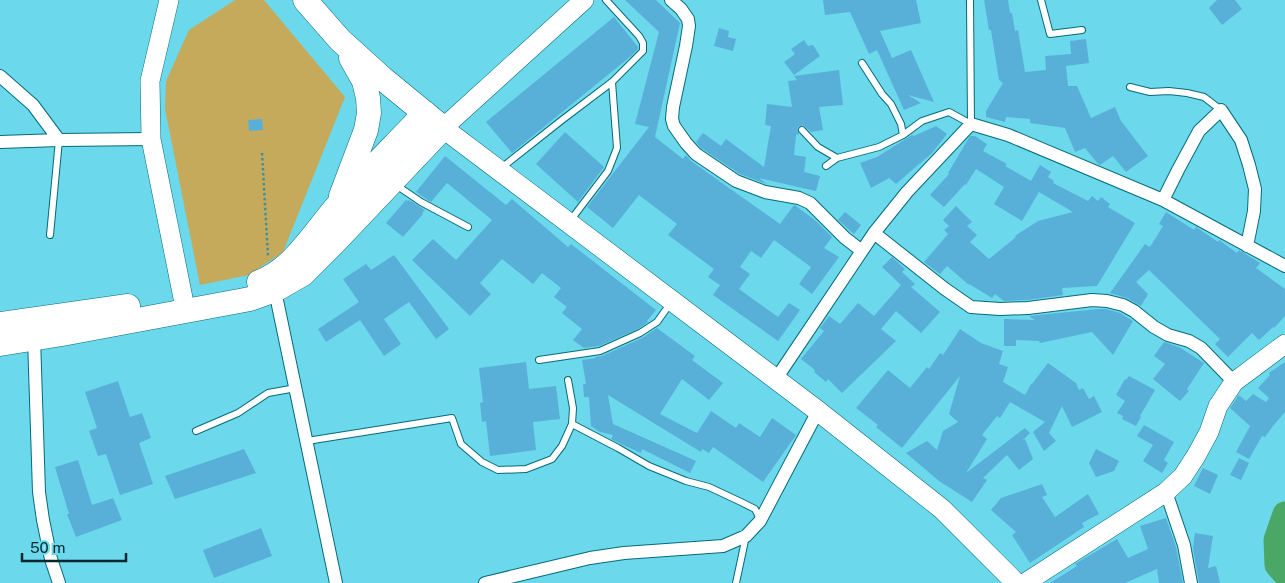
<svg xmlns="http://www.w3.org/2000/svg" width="1285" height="583" font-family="'Public Sans',sans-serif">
  <rect width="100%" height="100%" fill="#6cd8ec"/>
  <path fill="#c5aa5c" d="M235,0h29l81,97 -62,155 -34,23 -49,10 -35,-176 1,-28 23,-51z"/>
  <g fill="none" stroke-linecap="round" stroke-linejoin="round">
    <path stroke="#4aa766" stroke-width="25" d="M1285,514l-9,26 1,25 8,9"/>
  </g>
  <path fill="#58b0d9" d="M625,0h31l24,23 -25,114 28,22 3,-4 5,6 89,63 14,-19 2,1 20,15 16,16 -8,11 15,9 -27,37 -13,-10 12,-17 -37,-27 -13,18 -10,-7 -11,16 10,7 -11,15 39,28 11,-14 11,7 -22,31 -65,-46 7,-10 -12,-8 6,-8 -46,-34 9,-11 -38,-29 -26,33 -26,-21 62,-80 -14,-3 24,-92z
    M823,0h93l5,23 -41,8 12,27 19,-8 23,52 -26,-7 13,8 -17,7 -27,-60 -8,4 -19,-42 -25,3z
    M984,0h24l2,13h2l3,18 3,-1 7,42 21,-2 -1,-14 26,-2 -1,-13 16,-2 3,24 -23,3 2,20h9l14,32 24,-11 6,14 27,35 -22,16 -13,-16 -13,9 -2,-1 -13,-16 -10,4 -10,-24 -35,-5v-4l-24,-2 -1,5 -19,-5v-6l17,-28 -4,-3 -8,-50h-2z
    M1217,0h18l7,9 -20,16 -13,-17z
    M614,17l24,30v2l-7,7 -119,97 -26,-31z
    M719,28l10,3 -1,6 8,2 -3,12 -19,-5z
    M804,40l4,6 5,-1 7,11 -26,19 -10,-13 11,-8 -4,-5z
    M839,70l4,35 -24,2 4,23 -12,2 -8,-7 -4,1 -2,3 2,5 -3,1 -2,20 12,2 -2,15 16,4 -4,15 -57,-13 8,6 -27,-10 -39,-26 -5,-6 7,-9 18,13 5,-7 38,28 7,-41 -6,-1 2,-21 25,3 -4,-26 9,-1 -3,-4z
    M262,119l1,11 -14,1 -1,-11z
    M936,126l11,8 -15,19 -36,31 -7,-6 -18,10 -11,-25 17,-6 35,-22 2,1z
    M565,132l39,35 -26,35 -42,-38z
    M970,136h5l12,8 -4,7 24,13 -2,2 26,15 9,-16 11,7 -3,5 6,4 -1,2 35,18 4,-5 6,5 3,-4 9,7 -2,3 27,16 -38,63 -35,2 1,7 -36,5 -23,1 -9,-7 -3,4 -23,-14v1l-22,-19 -7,8 -16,-12 24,-28 -4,-4 5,-4 -6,-6 13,-14 16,16 -5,4 10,9 -7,7 19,17 27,-22 -1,-1 23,-15 35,-9 -34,-20 -17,29 -28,-17 10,-17 -28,-18 -10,16 -1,-1 -21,23 -14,-12 19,-21 -1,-1z
    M445,156l61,49 6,-6 56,48 3,-3 85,66 -9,11 1,1 -10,7 -39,17 -15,2 -11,-8 9,-11 -20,-16 5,-6 -13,-10 7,-9 -19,-15 -9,11 -31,-25 -22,24 11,11 -21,22 -58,-56 21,-21 23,21 36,-40 -45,-37 -16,19 -15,-10z
    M406,200l2,1 1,-1 16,10 -3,3 1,1 -20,23 -17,-14z
    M845,212l16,13 -7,9 -16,-14z
    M1166,212l28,18 2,-3 22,15 1,-2 18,13 2,-3 21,13 -4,5 29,21v27l-11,12 -1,-1 -14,13 -7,-7 -24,24 -13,-13 5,-5 -71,-69 -13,12 12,12 -7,12 -14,-8 -17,-5 35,-49 5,3 13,-21 -4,-2z
    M394,255l55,74 -13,10 -27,-37 -25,17 17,25 -17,12 -24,-36 -34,22 -8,-13 41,-27 -16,-23 23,-15 5,6z
    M892,257l13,12 -3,3 13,12 -4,3 29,25 -19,21 -25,-22 -15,18 15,12 -54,52 -14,-14 -2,3 -12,-10 1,-2 -14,-11 23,-28 -4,-3 9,-12 11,8 18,-21 16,13 27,-31 -19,-18z
    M1098,309h8l14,4 13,8 -20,34 -21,-23 -52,11 -1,-2 -23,-1v6h-12v-27l31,1 -6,-4z
    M657,328l38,28 -3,4 31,23 -14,17 -27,-21 -22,35 37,19 14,-22 25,17 3,-5 21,14 12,-19 24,17 -33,47 -50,-35 -4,6 -7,-4 -1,3 -93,-57 5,29 83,37 -6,12 -48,-24 -1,4 -20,-9 -10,-5 2,-4 -13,-3 -9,-6 -2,-29h-5l-1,-13h3l-4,-24 14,-2 -1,-1 7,-1 40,-18z
    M960,329l21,14 22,8 -4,13 9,3 -5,15 22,13 6,-11h1l16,-21 28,20 3,7 4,-2 6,11 5,-3 8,16 -30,15 -10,-21 -13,27 7,8 -12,10 -11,-19 12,-10 -35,-20 -10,16 -3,-2 -15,19 5,4 -21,34 59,-45 5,5 -8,8 3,-2 8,20 -14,11 -12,-15 -24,23 4,2 -15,22 -33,-21 -33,-28 21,-12 10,9 6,-19 15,-9 -9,-8 11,-38 -58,72 -26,-21 2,-2 -22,-17 32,-38 22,18 17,-21 2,2 11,-16 3,2z
    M1164,342l15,5 25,16 -17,26 2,2 -9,10 -27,-22 12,-15 -11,-8z
    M526,362l3,27 27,-3 4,33 -27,3 3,28 -46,6 -4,-35 -4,1 -2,-19 3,-1 -4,-34z
    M1285,362v50l-12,14 -8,11 -3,-1 -13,23 -13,-7 14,-26 -20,-18 9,-13 7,6 7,-7 13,8 3,-4 -11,-10 12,-13 -1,-2z
    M1129,376l26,14 -15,26 1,1 -5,9 -14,-7 1,-3 -6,-3 8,-12 -9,-6 9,-16 1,1z
    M118,381l12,36 12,-4 9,25 -12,5 14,41 -33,11 -14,-41 -8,2 -9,-25 8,-3 -12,-36z
    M1144,425l30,17 -10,18 4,3 -6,10 -19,-12 10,-16 -16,-9z
    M244,449l12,24 -81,26 -10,-23z
    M1096,449l23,12 -5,10 -18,6 -7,-14z
    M1239,458l10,5 -8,17 -11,-5z
    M78,460l14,45 21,-7 9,22 -46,17 -9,-23h2l-14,-47z
    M1203,468l15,7 -8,19 -16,-8z
    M1042,484l5,11 -5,2 13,20 33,-23 11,20 -17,9 2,4 -54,36 -18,-28 4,-3 -25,-22 10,-12z
    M1166,518l10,29 7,36h-24l-2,-14 -32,14h-75l27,-17 -2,-2 42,-25 11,19 20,-9 -8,-23z
    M261,528l11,28 -58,22 -11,-28z
    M1195,533l18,3 -5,32 8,-2 4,17h-21l-6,-35z"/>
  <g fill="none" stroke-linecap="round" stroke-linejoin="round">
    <defs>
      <path id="lane" d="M1041,0l9,34 32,-4
        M862,63l20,31 9,10 10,20 2,11
        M1130,87l20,5 19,-1 18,2 17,4 17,13
        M802,130l16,17 19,11
        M826,166l11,-8 42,-11 24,-12 19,-14 27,-9 22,12 -1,-124
        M500,169l62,-49 50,-38 31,-31v-8l-4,-7 -33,-36
        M396,185l25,17 47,25
        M570,221l38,-50 9,-23 -5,-66
        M50,235l9,-95
        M539,360l61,-9 40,-18 17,-11 13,-18
        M572,424l46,24 31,18 37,15 23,6 32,15 14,7 5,10
        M196,431l42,-18 30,-20 28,-5
        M307,441l145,-23 9,26 21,18 16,8 28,-1 26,-10 10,-13 10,-22 1,-16 -5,-28
        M736,583l10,-47"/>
      <path id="street" d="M671,0l10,9 7,10 1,7 -3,20 -13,61 -1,12 2,7 12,17 10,11 40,27 29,11 34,6 11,5 35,35 17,13
        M0,76l33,29 26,35
        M0,142l59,-2 92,-1
        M1163,200l15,-30 21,-39 22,-21 20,30 8,25 6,24 -1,22 -7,35
        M874,233l71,56 26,18 29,2 28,-1 64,-8 15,1 16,4 11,6 20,16 14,8 21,6 12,7 33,34
        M274,286l62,297
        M34,338l5,154 4,28 8,39 8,24
        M776,379l98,-146 33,-41 64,-68 37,11 155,65 122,66
        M1166,492l18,53 7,38
        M485,583l105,-25 34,-5 99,-7 23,-10 14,-15 58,-110"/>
      <path id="secondary" d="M169,0l-19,81 1,58 32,159
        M443,128l141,-128
        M1025,583l141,-91 17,-16 13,-20 13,-24 9,-26 16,-24 51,-38"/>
      <path id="primary" d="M443,128l375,283 124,98 74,74"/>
      <path id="highway" d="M341,196l25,-66 3,-17 -1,-15 -4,-17 -13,-23
        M259,282c34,-12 56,-51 79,-77 28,-32 58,-61 87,-92
        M0,324l128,-18
        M0,344l62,-10 188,-35 25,-9 28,-16 32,-32 108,-114 -61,-50 -42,-38 -35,-40"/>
    </defs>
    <use href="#lane" stroke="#056b79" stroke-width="8"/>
    <use href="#street" stroke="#056b79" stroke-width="14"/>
    <use href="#secondary" stroke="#056b79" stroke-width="20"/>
    <use href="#primary" stroke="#056b79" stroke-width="21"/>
    <use href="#highway" stroke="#056b79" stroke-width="25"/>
    <path stroke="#41909e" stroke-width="2.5" stroke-dasharray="2.5 2.5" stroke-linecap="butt" d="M262,153l6,103"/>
    <use href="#lane" stroke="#fff" stroke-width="6"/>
    <use href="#street" stroke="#fff" stroke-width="12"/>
    <use href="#secondary" stroke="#fff" stroke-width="19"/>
    <use href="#primary" stroke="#fff" stroke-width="20"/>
    <use href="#highway" stroke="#fff" stroke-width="24"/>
  </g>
  <path d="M22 553v8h104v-8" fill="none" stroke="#02272d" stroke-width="2.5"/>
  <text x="30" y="553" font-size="15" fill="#02272d" stroke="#6cd8ec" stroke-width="4" paint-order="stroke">50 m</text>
</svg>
